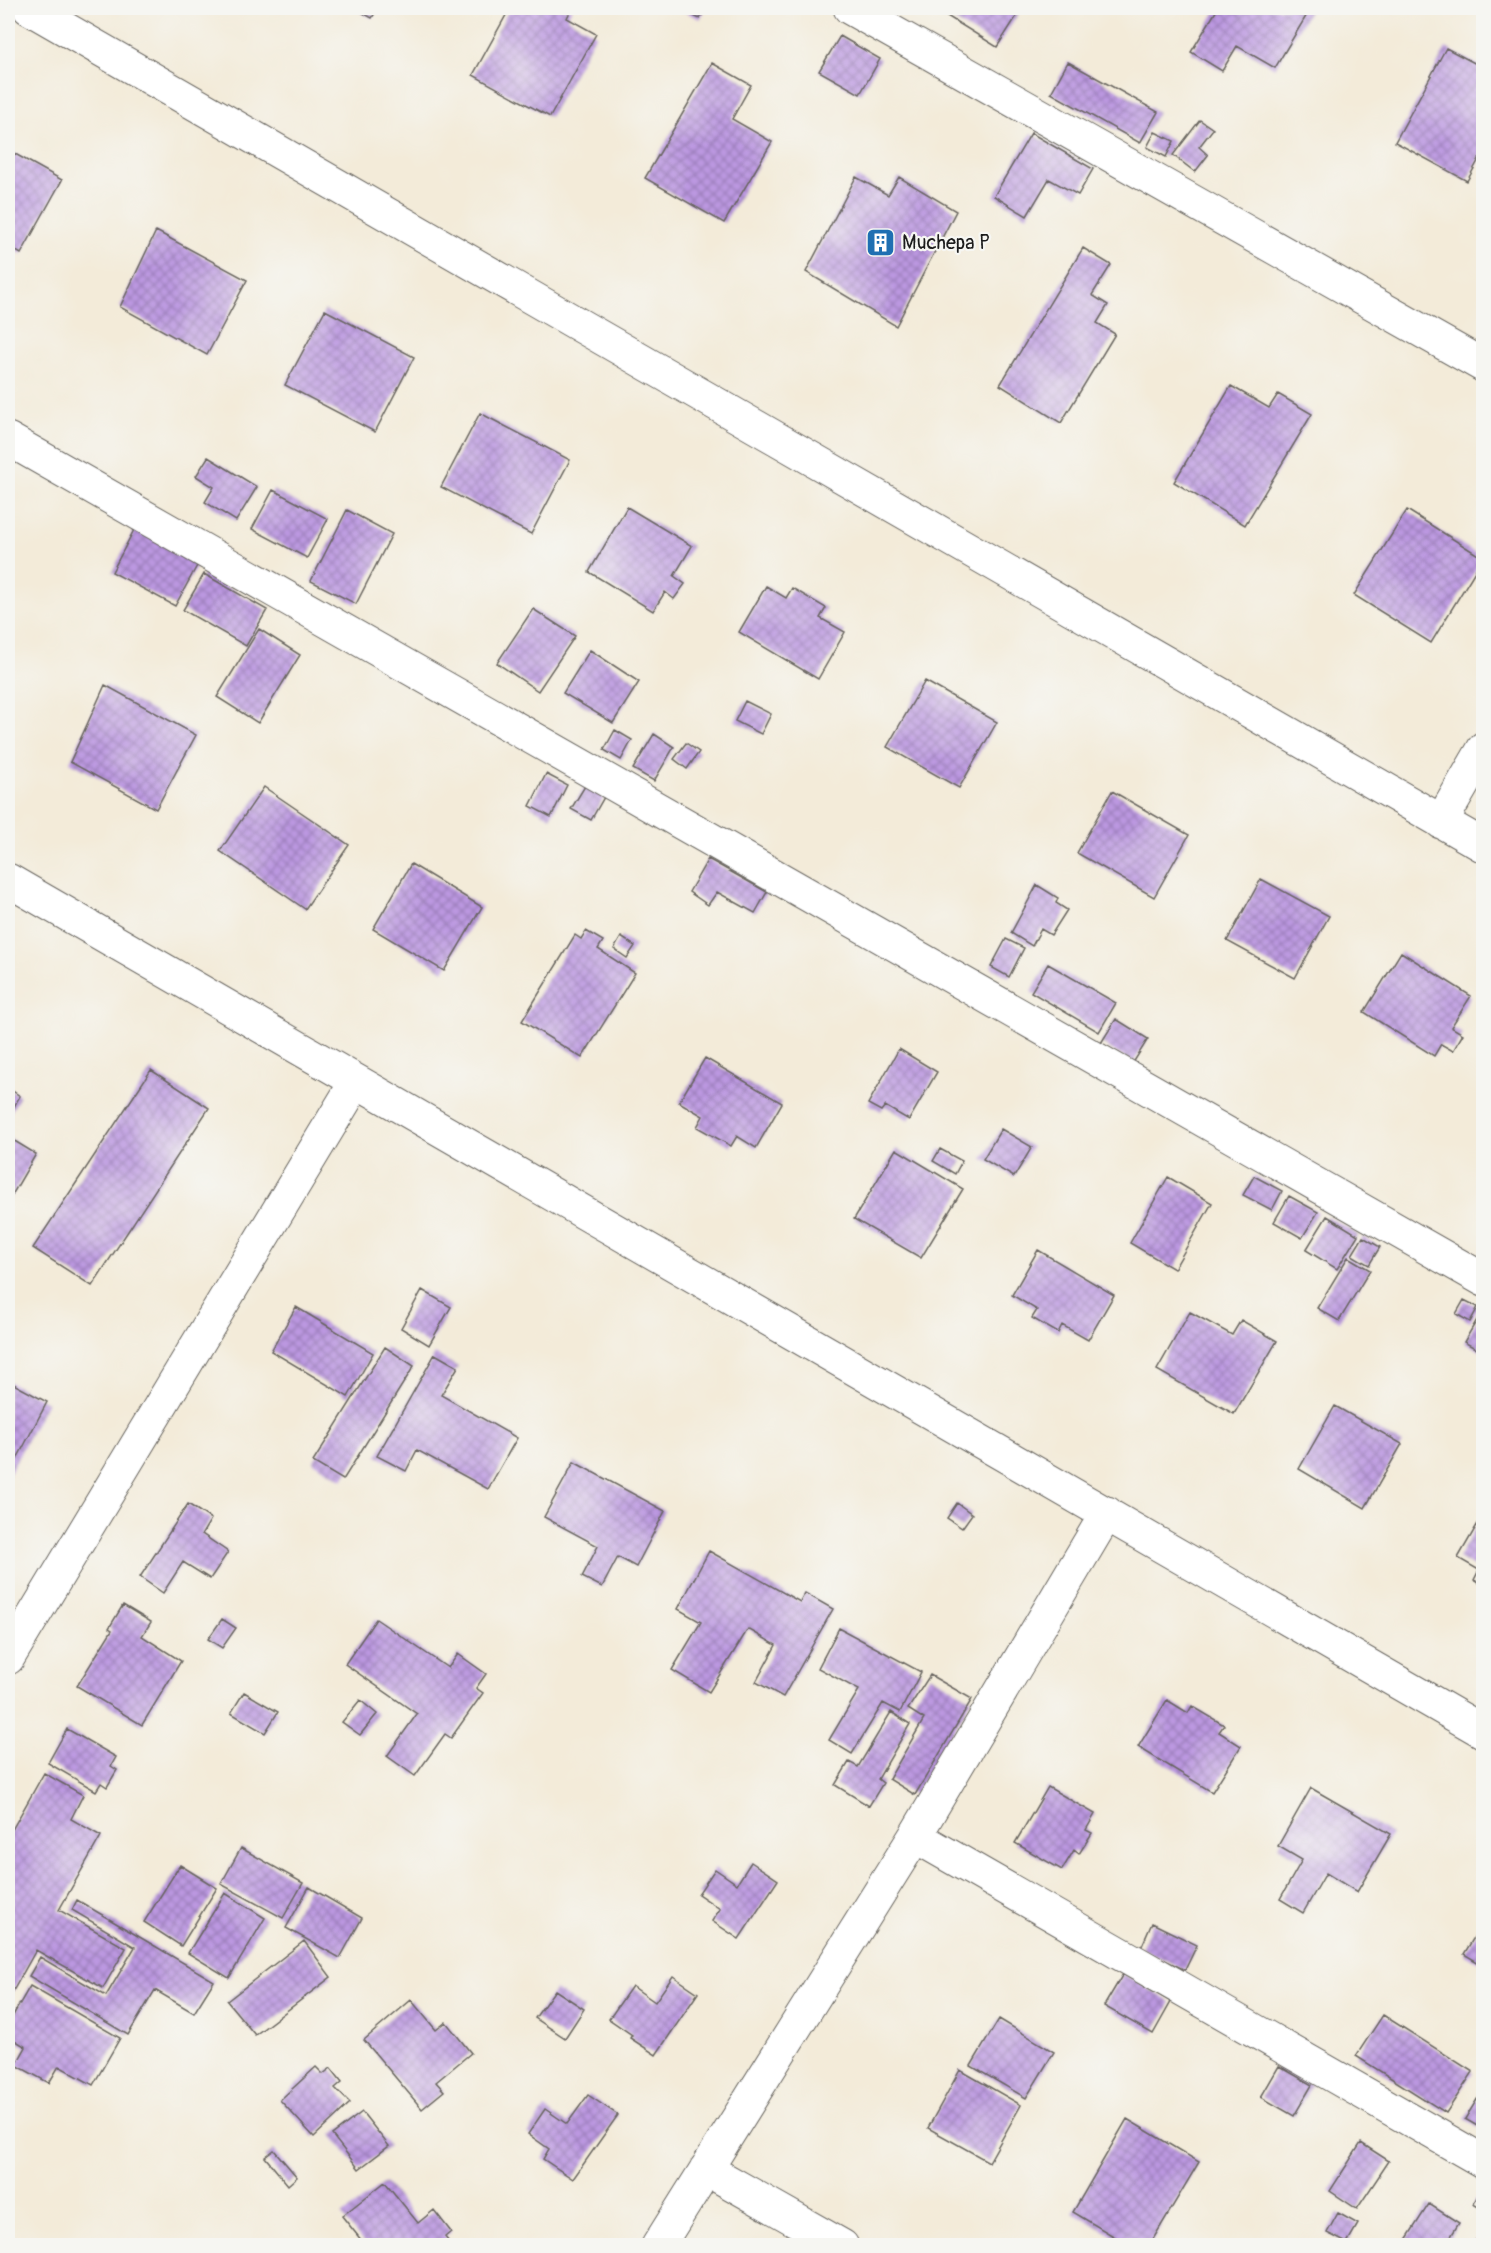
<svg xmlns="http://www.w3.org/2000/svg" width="1491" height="2253" font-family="Pangolin,sans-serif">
  <defs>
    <pattern id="building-cross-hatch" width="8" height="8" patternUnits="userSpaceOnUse" patternTransform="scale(1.5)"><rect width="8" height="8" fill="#bc98e1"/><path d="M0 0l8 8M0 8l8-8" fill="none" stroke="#987bb6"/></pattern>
  </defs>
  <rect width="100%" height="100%" fill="#f6f6f2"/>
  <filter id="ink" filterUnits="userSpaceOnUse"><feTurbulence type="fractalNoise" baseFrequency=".0167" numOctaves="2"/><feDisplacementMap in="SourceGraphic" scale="12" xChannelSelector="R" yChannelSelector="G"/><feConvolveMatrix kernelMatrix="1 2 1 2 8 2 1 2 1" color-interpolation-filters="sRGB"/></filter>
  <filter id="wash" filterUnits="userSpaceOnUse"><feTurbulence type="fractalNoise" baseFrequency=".008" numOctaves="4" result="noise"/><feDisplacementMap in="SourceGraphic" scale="24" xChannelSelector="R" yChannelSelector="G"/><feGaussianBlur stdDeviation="1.35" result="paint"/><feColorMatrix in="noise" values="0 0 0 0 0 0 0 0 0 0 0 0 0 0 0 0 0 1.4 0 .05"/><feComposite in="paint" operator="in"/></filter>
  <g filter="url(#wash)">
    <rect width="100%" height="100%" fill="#f3ebd9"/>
    <g id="blocks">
      <path fill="url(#building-cross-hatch)" d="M354,8h24l-6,10z
        M510,8h62l-5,10 29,16 -46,83 -77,-42z
        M677,8h29l-6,11z
        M934,8h88l-25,39z
        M1218,8h93l-36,60 -38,-22 -15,25 -31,-19z
        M840,36l40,23 -20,35 -41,-23z
        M1446,48l38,20v82l-17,31 -72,-39z
        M1068,62l90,50 -18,31 -89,-50z
        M712,63l39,22 -19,34 40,23 -48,81 -79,-45z
        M1200,120l13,9 -14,18 9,8 -13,17 -22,-17z
        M1155,132l19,9 -8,16 -19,-10z
        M1031,133l62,36 -15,26 -29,-16 -22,37 -33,-20z
        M8,150l54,30 -41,74 -13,-8z
        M856,177l32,18 11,-18 57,34 -60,115 -90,-54z
        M156,231l91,49 -40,75 -87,-48z
        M1083,248l28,17 -19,30 16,10 -11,18 18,11 -54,89 -61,-38z
        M325,310l89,47 -39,75 -90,-47z
        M1231,386l38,22 9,-14 34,20 -67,111 -71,-43z
        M480,413l90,47 -39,74 -90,-47z
        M208,457l49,30 -21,34 -31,-19 9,-15 -18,-11z
        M273,490l55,29 -21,39 -55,-29z
        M627,507l65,39 -18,30 11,8 -11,15 -9,-7 -12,19 -64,-39z
        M347,510l45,24 -36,70 -45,-23z
        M1407,510l76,48 -52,85 -77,-48z
        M135,528l64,34 -24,44 -63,-34z
        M204,574l63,36 -21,36 -63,-36z
        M766,586l20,12 6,-10 34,20 -6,10 25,14 -27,47 -79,-47z
        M533,609l42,27 -37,55 -41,-28z
        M259,629l41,26 -42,68 -41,-26z
        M590,650l49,32 -26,41 -50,-30z
        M925,681l72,41 -38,66 -72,-41z
        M105,685l91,50 -40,74 -86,-47z
        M745,701l26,13 -10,20 -26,-13z
        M615,730l17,10 -11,20 -17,-10z
        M654,734l20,13 -20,34 -21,-12z
        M686,743l13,9 -12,17 -13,-10z
        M546,774l21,11 -16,32 -21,-11z
        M585,786l19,11 -13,23 -20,-11z
        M264,787l85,58 -44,64 -85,-58z
        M1112,791l77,44 -35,62 -77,-44z
        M708,859l59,33 -12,21 -38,-21 -9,13 -19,-13z
        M411,864l71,43 -38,64 -71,-42z
        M1261,879l68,37 -34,62 -68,-37z
        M1037,885l21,13 -2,5 11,7 -16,25 -10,-6 -9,17 -21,-13z
        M586,931l17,10 -5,8 37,24 -53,85 -60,-37 53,-86 6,4z
        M621,937l14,9 -8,12 -13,-9z
        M1006,939l18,9 -15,29 -18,-10z
        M1401,952l70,44 -20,31 12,7 -10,17 -12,-7 -7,12 -70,-44z
        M1048,964l68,39 -17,29 -68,-40z
        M1116,1019l32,20 -15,24 -32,-20z
        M899,1049l38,23 -28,48 -24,-14 -4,5 -13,-7z
        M705,1058l77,45 -26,45 -19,-12 -6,10 -34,-19 6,-11 -24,-14z
        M151,1070l58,38 -117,178 -59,-38z
        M8,1088l12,8 -12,21z
        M1001,1129l31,18 -18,30 -31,-18z
        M8,1137l28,17 -28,48z
        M896,1149l67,40 -42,69 -67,-39z
        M940,1149l22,12 -7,13 -22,-13z
        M1254,1176l28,15 -10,19 -29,-15z
        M1168,1177l44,26 -38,66 -44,-26z
        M1289,1196l29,16 -16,26 -28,-16z
        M1327,1216l31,19 -21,34 -31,-19z
        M1363,1237l17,10 -11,18 -17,-10z
        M1038,1250l76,45 -26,45 -26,-15 -4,8 -26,-15 5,-8 -25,-15z
        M1348,1257l22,13 -31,51 -22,-13z
        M422,1290l29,17 -22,38 -28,-17z
        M1464,1300l14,7 -8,15 -14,-8z
        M296,1307l77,46 -25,44 -77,-46z
        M1484,1308v45l-20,-11z
        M1190,1312l42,23 9,-15 36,21 -43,73 -77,-44z
        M385,1347l29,19 -71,114 -30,-18z
        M435,1354l23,13 -17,28 76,43 -29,51 -71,-39 -11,21 -29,-15z
        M8,1381l39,21 -39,74z
        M1335,1406l67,38 -37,64 -66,-39z
        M574,1462l91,49 -29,56 -18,-10 -16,30 -20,-10 16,-31 -54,-29z
        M957,1503l15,11 -10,14 -15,-10z
        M188,1504l23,15 -9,15 26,18 -18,27 -27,-17 -20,31 -23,-16z
        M1484,1513v73l-10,-6 5,-10 -21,-12z
        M709,1551l91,51 5,-9 28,16 -50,88 -27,-15 20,-37 -28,-16 -39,63 -37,-22 29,-48 -23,-13z
        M123,1605l28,17 -9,14 39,25 -39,64 -65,-39 35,-56 -3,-2z
        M222,1619l14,9 -14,20 -14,-9z
        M376,1619l72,49 10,-14 28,20 -10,14 7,5 -32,45 -6,-4 -30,42 -28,-20 30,-42 -72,-50z
        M839,1628l82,44 -21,40 -17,-9 -31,51 -23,-14 30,-50 -41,-22z
        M930,1675l42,24 -57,96 -26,-16 35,-60 -16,-10z
        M244,1692l34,20 -13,21 -34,-20z
        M360,1700l17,14 -17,21 -18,-13z
        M1167,1700l21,13 4,-7 32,19 -5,7 22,14 -29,46 -74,-45z
        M891,1712l19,12 -32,55 5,4 -14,23 -34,-21 14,-23 9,5z
        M67,1729l49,28 -5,9 6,4 -10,17 -6,-4 -5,8 -48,-28z
        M44,1773l39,22 -12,24 30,17 -42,74 67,38 -23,40 -67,-38 -28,50v-163z
        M1048,1787l47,27 -9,16 6,3 -13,21 -5,-4 -12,20 -47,-27z
        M1311,1788l80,46 -34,58 -31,-19 -23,40 -23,-14 22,-39 -24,-14z
        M241,1848l62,35 -20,35 -62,-34z
        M751,1862l27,18 -39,59 -27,-18 8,-12 -22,-15 17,-25 22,15z
        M180,1865l37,23 -36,58 -37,-24z
        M309,1887l53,31 -22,40 -54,-30z
        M225,1893l40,25 -36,60 -41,-25z
        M77,1900l137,81 -20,32 -39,-23 -27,45 -99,-59 11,-19 66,39 29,-49 -63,-37z
        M1484,1921v45l-20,-12z
        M1152,1923l45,22 -12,25 -44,-22z
        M304,1941l27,36 -76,58 -28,-34z
        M1123,1974l48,28 -18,32 -49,-28z
        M673,1976l25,17 -42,62 -26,-17 2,-3 -23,-16 23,-33 23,16z
        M30,1986l90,52 -27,47 -34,-19 -10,17 -33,-18 10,-18 -18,-11v-12z
        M555,1990l29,19 -19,29 -30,-20z
        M411,2000l25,30 10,-8 25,31 -35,29 8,9 -22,18 -58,-69z
        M1383,2015l90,57 -27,41 -90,-57z
        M999,2019l55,33 -28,46 -55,-32z
        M1279,2066l33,19 -18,31 -33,-19z
        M316,2067l7,7 8,-6 11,14 -7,6 15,15 -36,34 -34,-37z
        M960,2070l61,35 -32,57 -61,-34z
        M1484,2088v42l-19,-11z
        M588,2095l30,20 -45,64 -30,-20 6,-10 -21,-15 17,-25 22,15z
        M362,2112l27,34 -30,23 -27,-34z
        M1127,2119l72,43 -50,84h-19l-57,-34z
        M1361,2143l28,18 -32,48 -27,-18z
        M274,2150l23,27 -9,8 -23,-28z
        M385,2182l33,41 16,-13 17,22 -6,5 7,9h-86l-24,-30z
        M1484,2185v25l-11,-6z
        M1429,2204l30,19 -14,23h-43z
        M1338,2213l20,11 -11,19 -20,-10z
        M1484,2228v18h-12z"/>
    </g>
  </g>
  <g filter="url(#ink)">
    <use href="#blocks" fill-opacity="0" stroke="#67645e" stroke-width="1.5"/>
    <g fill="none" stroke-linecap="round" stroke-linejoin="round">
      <defs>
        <path id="minor" d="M29,8l1455,838
          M850,8l634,358
          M8,439l1476,841
          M1441,822l43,-74
          M8,880l1476,852
          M8,1658l348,-576
          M915,1836l569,326
          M706,2169l136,77
          M658,2246l257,-410 192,-323"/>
      </defs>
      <use href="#minor" stroke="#67645e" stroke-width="35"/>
      <use href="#minor" stroke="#fff" stroke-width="33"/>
    </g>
  </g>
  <defs>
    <symbol id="building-square" viewBox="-11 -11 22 22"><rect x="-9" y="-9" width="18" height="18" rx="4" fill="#1f6fb2" stroke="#f6f6f2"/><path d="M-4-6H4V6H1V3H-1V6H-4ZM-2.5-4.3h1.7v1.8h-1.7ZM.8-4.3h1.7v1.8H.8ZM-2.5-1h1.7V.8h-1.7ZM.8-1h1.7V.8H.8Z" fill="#fff"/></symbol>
  </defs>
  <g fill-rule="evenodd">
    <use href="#building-square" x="864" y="226" width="33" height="33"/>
  </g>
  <g text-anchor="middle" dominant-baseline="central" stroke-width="4.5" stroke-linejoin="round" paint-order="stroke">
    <g font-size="20" fill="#1c1c1c" stroke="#f6f6f2" text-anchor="start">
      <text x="902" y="242">Muchepa P</text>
    </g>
  </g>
  <rect width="1491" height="2253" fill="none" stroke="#f6f6f2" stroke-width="30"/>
</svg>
